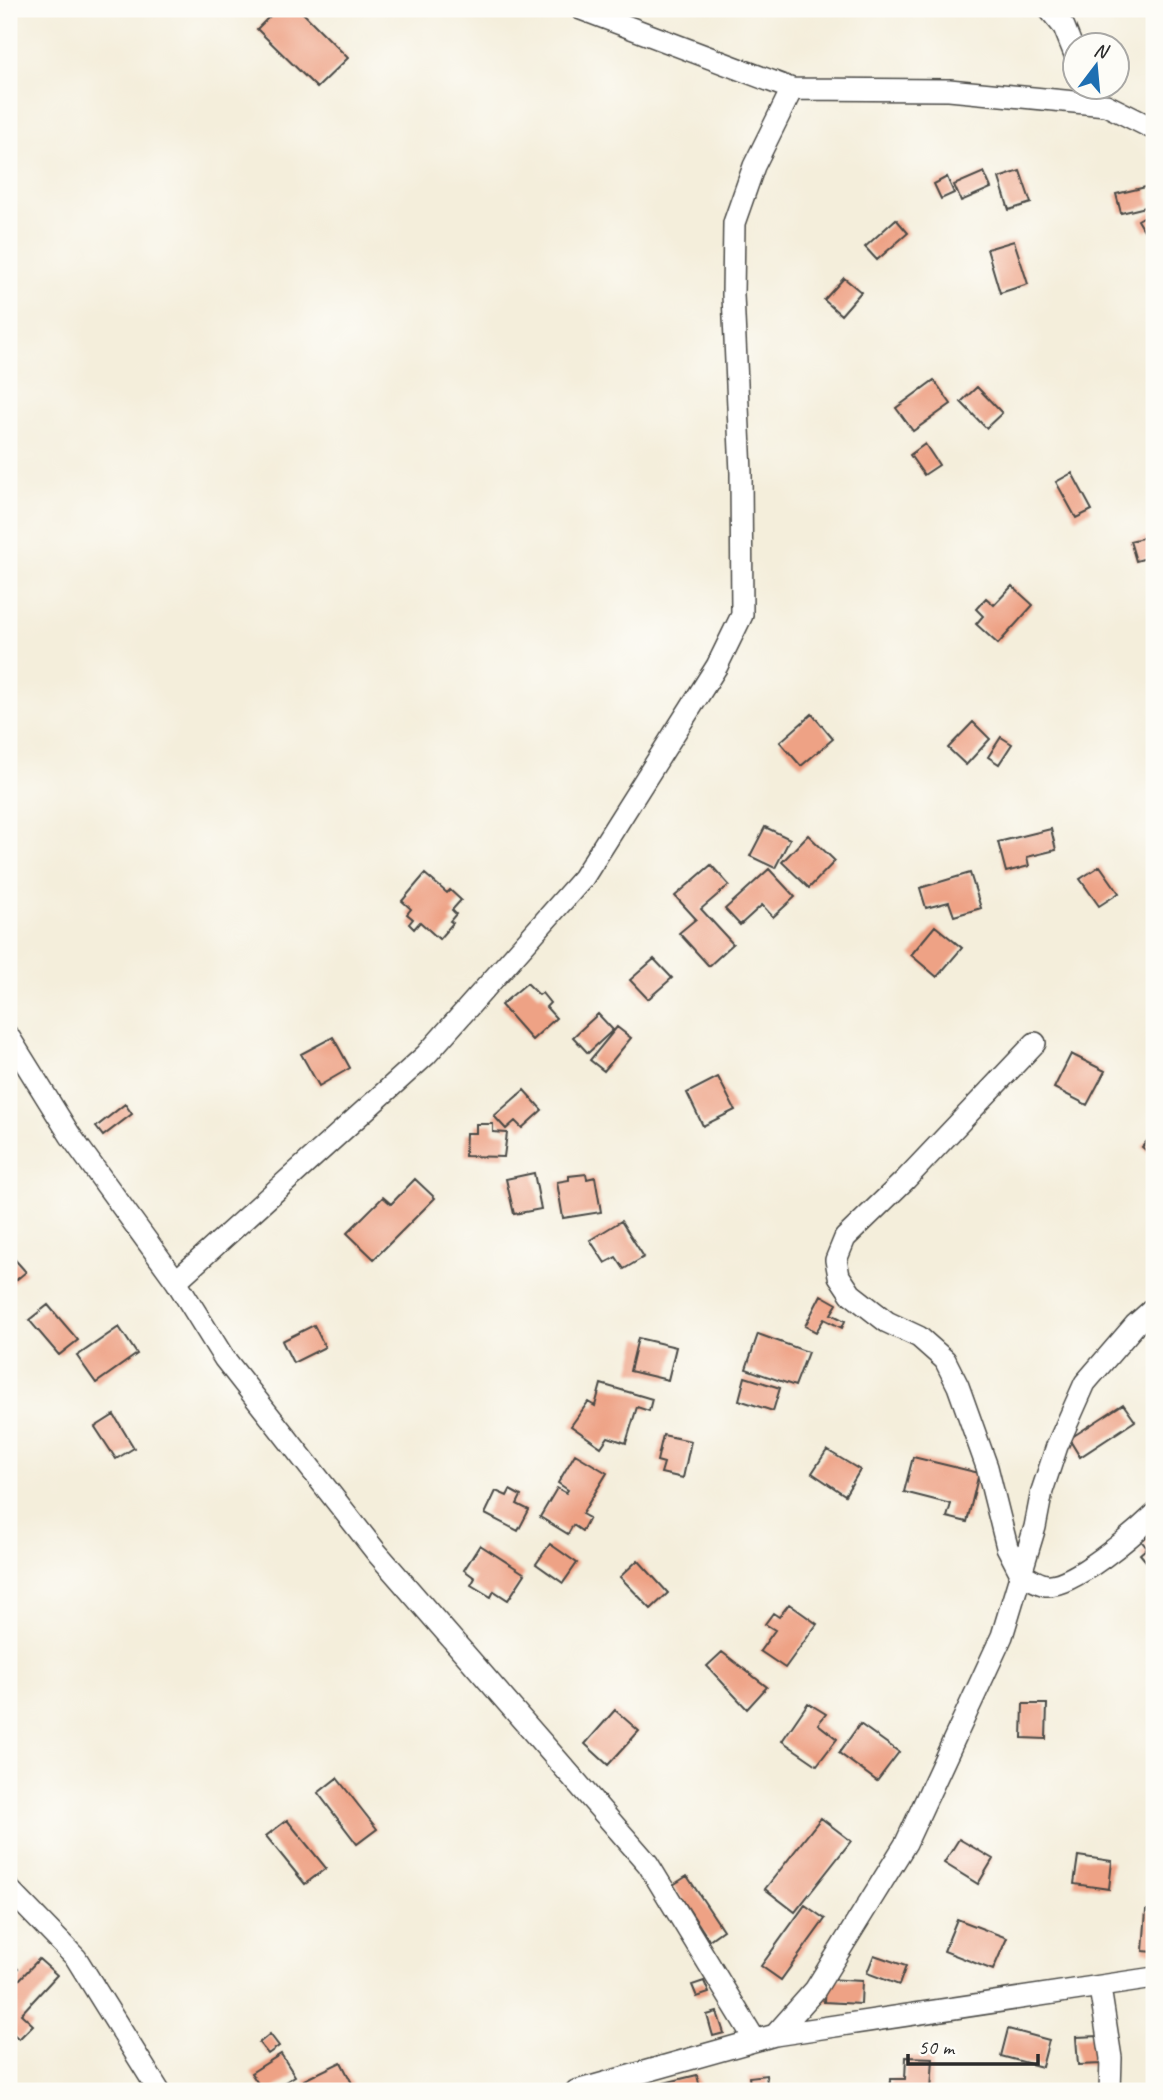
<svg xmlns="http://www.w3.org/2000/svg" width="1163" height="2100" font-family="Caveat,sans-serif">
  <rect width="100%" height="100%" fill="#fdfcf7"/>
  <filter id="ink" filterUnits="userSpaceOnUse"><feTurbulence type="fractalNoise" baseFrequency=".0143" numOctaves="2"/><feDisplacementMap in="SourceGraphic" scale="14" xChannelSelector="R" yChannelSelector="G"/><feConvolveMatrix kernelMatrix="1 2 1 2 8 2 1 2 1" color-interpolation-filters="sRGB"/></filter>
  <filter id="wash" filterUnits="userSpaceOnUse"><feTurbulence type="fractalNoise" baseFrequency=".00686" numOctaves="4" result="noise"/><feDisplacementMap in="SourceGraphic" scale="28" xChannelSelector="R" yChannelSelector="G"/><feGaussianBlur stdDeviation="1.57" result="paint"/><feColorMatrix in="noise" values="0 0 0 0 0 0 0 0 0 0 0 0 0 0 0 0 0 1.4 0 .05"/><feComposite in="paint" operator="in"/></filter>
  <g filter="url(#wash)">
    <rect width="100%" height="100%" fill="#f4eedb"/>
    <g id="blocks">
      <path fill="#eea285" d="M277,9h22l49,49 -31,30 -60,-59z
        M1020,171l11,32 -22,7 -10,-32z
        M984,172l7,16 -30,13 -7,-16z
        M947,177l7,16 -13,6 -7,-15z
        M1146,187l4,19 -29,7 -5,-19z
        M1154,211v16l-9,5 -7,-12z
        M896,219l12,14 -31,27 -12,-13z
        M1014,241l14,43 -28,9 -13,-44z
        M844,278l17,14 -20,23 -17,-15z
        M934,380l17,24 -38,27 -17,-23z
        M977,387l25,26 -16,15 -25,-26z
        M925,444l14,21 -15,10 -14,-20z
        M1072,473l20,37 -16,8 -20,-36z
        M1154,535v21l-18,5 -6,-20z
        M1012,586l21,19 -35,39 -22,-20 7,-8 -7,-7 10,-11 8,7z
        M812,714l21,25 -32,27 -21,-24z
        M973,722l17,17 -24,26 -18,-17z
        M1001,737l11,7 -13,20 -11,-7z
        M765,827l25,12 -15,29 -25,-12z
        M1051,829l5,21 -29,7 2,9 -23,6 -8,-30z
        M808,835l27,26 -26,27 -27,-26z
        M711,865l18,20 -28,24 32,35 -24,22 -30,-33 17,-14 -21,-23z
        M1100,866l19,27 -20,13 -19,-27z
        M769,869l26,28 -22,20 -11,-12 -22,20 -15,-16z
        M970,873l11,35 -27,8 -5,-14 -23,6 -6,-20z
        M425,874l22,19 3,-3 11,10 -9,10 4,4 -6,7 3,2 -14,16 -19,-17 -6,7 -5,-5 4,-5 -6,-5 4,-5 -9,-8z
        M935,926l27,22 -25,29 -26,-22z
        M654,959l18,19 -24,21 -18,-19z
        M527,983l12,12 3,-2 8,10 -4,4 10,11 -24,22 -31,-35z
        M598,1014l15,16 -25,23 -15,-16z
        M617,1027l14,11 -27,33 -14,-11z
        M333,1037l17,31 -31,18 -18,-32z
        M1071,1054l34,17 -18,34 -33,-17z
        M718,1077l17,33 -32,16 -16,-33z
        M524,1090l18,20 -20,18 -7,-7 -9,8 -12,-13z
        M125,1104l7,10 -29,22 -7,-9z
        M476,1124h17v8l14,1 -3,24 -39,-1 1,-23h10z
        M1153,1134l1,2v21l-12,-10z
        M534,1173l7,36 -27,5 -8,-35z
        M586,1174l1,5 8,-2 6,35 -38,6 -6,-36 12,-2v-4z
        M415,1179l20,19 -61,61 -27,-26 36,-36 8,7z
        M621,1221l23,36 -20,12 -8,-12 -11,6 -15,-23z
        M9,1253l17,19 -16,13 -1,-1z
        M821,1295l16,9 -6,10 14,7 -3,7 -18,-9 -8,13 -11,-6z
        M48,1305l30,35 -19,15 -30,-35z
        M314,1325l11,22 -32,16 -11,-22z
        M119,1327l18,27 -41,29 -19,-27z
        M758,1334l50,18 -13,34 -49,-17z
        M638,1338l38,9 -8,33 -38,-9z
        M745,1377l35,11 -7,23 -34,-11z
        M601,1384l51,15 -3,12 -12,-4 -11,36 -18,-6 -7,10 -30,-21 17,-24 7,4z
        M1123,1404l12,17 -55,36 -11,-18z
        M114,1415l20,33 -18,11 -21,-32z
        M663,1435l28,6 -8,37 -22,-5 3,-10 -7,-2z
        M827,1450l33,20 -15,25 -33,-22z
        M575,1454l32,19 -25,41 7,4 -7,13 -9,-6 -5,9 -28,-17 17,-29 9,5 2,-3 -10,-7z
        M913,1457l66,16 -12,49 -20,-5 4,-13 -47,-12z
        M510,1490l11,6 -4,8 12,6 -11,21 -33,-17 11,-23 11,5z
        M1152,1527l2,2v42l-14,-17 7,-6 -8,-10z
        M550,1544l27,19 -14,20 -27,-19z
        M480,1545l45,29 -17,26 -14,-9 -3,6 -20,-12 4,-7 -11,-8z
        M638,1560l30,33 -17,16 -31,-32z
        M789,1604l28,20 -32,44 -25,-17 15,-21 -10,-6 8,-11 6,4z
        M722,1652l45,35 -20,22 -40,-43z
        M808,1703l18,11 -8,10 19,15 -20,26 -35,-24z
        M1023,1704h24l-1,35 -24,-1z
        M615,1710l24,21 -31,34 -23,-21z
        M860,1724l39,28 -22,29 -38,-28z
        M337,1778l40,51 -20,15 -39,-51z
        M821,1818l30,23 -56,71 -30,-23z
        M287,1820l39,48 -21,16 -39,-48z
        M959,1839l34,20 -15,25 -34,-21z
        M1078,1856l34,5 -3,28 -35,-5z
        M687,1876l36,54 -14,10 -36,-55z
        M805,1905l20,14 -44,61 -20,-14z
        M1146,1910l8,1v41l-11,-1z
        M957,1919l50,19 -14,32 -49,-19z
        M874,1955l32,11 -7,19 -32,-12z
        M39,1959l18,16 -36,39 12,11 -14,14 -10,-9v-70l9,9 -6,6 6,6z
        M825,1979l37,2 -1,23 -37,-2z
        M704,1981l5,12 -12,4 -5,-12z
        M717,2012l7,21 -11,3 -6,-21z
        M1008,2029l41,11 -7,27 -41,-11z
        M270,2034l9,12 -11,8 -9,-11z
        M1100,2036l2,28 -24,1 -2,-28z
        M281,2054l14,22 -25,15h-7l-12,-18z
        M906,2057l27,1 -2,33h-41l1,-12h14z
        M341,2062l15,29h-46l-6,-11z
        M697,2075l4,16h-35l-2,-8z
        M766,2075l2,16h-17l-2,-14z"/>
    </g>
  </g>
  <g filter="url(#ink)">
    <use href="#blocks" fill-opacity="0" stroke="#494845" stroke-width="2"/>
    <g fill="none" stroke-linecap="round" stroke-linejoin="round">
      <defs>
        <path id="street" d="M581,9l211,80 157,1 157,15 48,24
          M1049,9l15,18 12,30
          M9,1037l61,98 106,146 48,77 153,195 271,311 107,176
          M1035,1043l-129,136 -61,59 -9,22 3,16 12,18 36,28 32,15 26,23 13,26 29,81 20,80 14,27c7,3 17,10 25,11 26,3 89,-52 108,-70
          M176,1281l250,-226 157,-177 134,-212 25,-51 -1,-142 -8,-178 1,-72 20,-57 38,-77
          M9,1889l67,69 83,133
          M1100,1988l11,70 -1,33
          M775,2035l40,-45 91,-147 96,-207 33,-109 7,-36 15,-45 28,-63 50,-58 19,-17
          M576,2091l199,-56 379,-57"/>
      </defs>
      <use href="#street" stroke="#494845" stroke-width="24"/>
      <use href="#street" stroke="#fff" stroke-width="21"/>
    </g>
  </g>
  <rect width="1163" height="2100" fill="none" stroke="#fdfcf7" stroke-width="35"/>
  <g transform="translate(1096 66) rotate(16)"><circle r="33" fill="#fdfcf7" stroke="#a9a8a5" stroke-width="2"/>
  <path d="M0-5L12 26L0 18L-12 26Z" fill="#1f6fb2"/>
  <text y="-10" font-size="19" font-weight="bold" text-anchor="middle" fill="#2b2b2b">N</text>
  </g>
  <path d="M908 2054v10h130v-10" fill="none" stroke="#2b2b2b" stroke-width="3.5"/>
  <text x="918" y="2054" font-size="21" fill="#2b2b2b" stroke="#fdfcf7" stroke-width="5" paint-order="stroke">50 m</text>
</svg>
